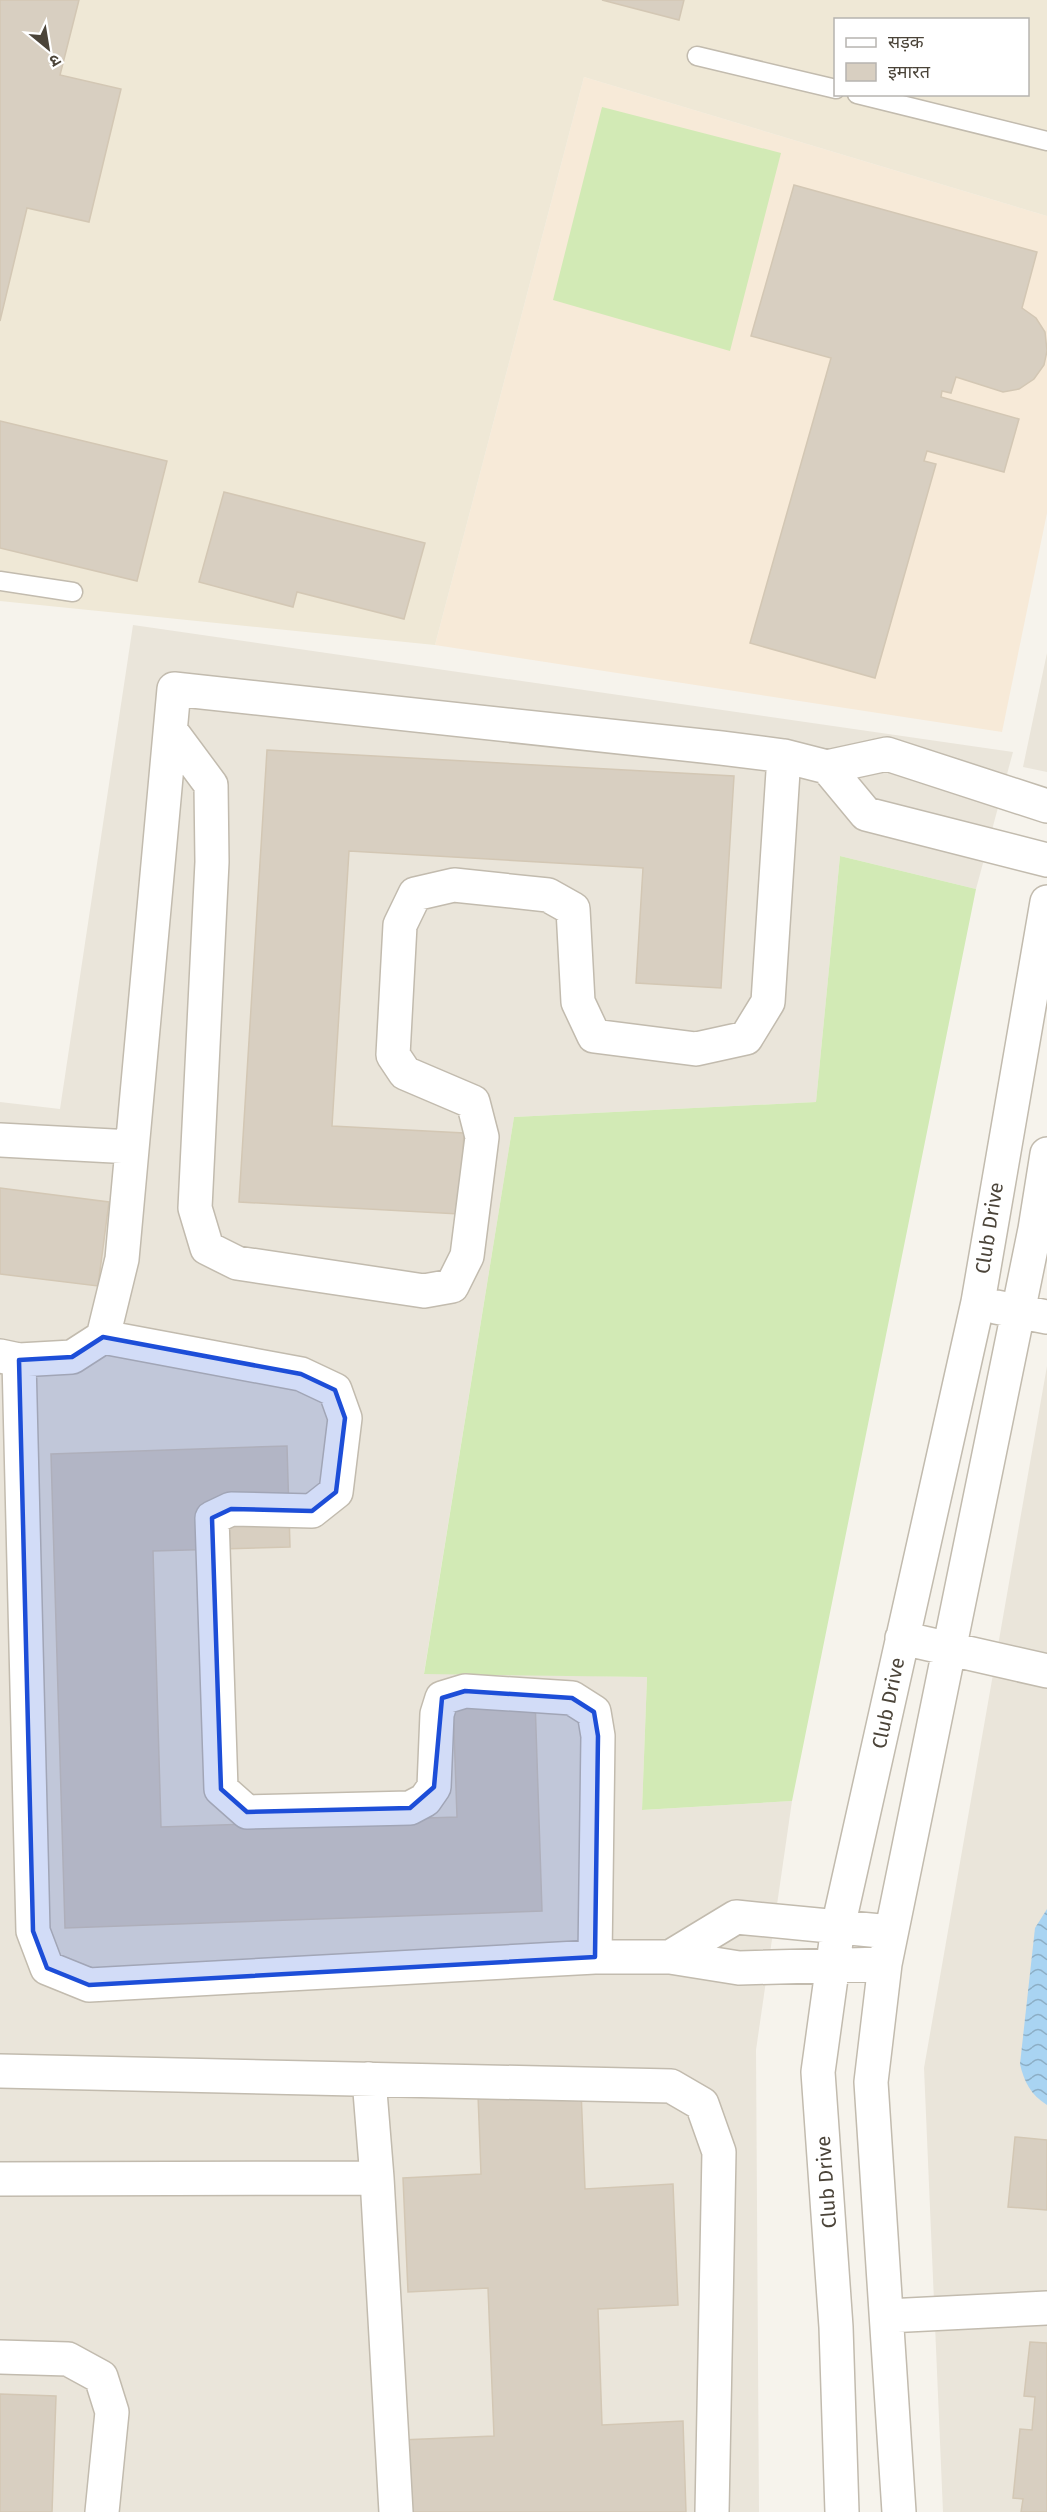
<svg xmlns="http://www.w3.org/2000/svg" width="1047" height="2512" font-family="'Fira Sans','Noto Sans Devanagari',sans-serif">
  <defs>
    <pattern id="water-waves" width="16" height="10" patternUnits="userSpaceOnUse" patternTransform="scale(1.5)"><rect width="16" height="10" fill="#a9d4f2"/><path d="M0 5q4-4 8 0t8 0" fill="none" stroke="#8caec5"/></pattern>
  </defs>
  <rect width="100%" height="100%" fill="#f6f3ec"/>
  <path fill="#eae5da" d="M133,625l880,127 -37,137 -136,-33 -24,246 -302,15 -90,556 223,4 -5,133 150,-9 -36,249 3,462h-759v-1410l60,7z
    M1047,653v119l-24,-5z
    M1047,1366v1146h-104l-19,-444z"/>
  <path fill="#f7ead8" d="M584,77l463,139v297l-45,219 -567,-87z"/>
  <path fill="#efe8d6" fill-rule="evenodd" d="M0,0h1047v216l-463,-139 -149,568 -435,-44zM836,20h192v74h-192z"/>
  <path fill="#d2eab5" d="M602,107l179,46 -51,198 -177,-51z
    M840,856l136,33 -184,912 -150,9 5,-133 -223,-3 90,-557 302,-15z"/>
  <path fill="url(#water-waves)" d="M1047,1909v196c-16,-10 -23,-23 -27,-41l15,-136z"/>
  <path fill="#d8cfc1" stroke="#d3c7b4" stroke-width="1.5" d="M0,0h79l-19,75 61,14 -32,133 -62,-14 -27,113z
    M602,0h82l-5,20z
    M794,185l243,67 -15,56 14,10 9,14 2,19 -3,14 -10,14 -15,10 -16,3 -47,-15 -5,16 -9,-2 -1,6 78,22 -15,53 -77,-21 -3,10 12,3 -61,214 -125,-35 81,-285 -80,-22z
    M0,421l167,40 -30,120 -137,-33z
    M224,492l201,51 -21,76 -107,-27 -4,15 -94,-25z
    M267,750l467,26 -13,212 -85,-5 7,-115 -294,-17 -17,275 132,7 -5,81 -220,-12z
    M0,1188l109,14 -11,84 -98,-12z
    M287,1446l3,101 -137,4 8,276 296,-10 -4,-115 82,-3 7,212 -477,17 -14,-474z
    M581,2090l4,99 88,-5 5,121 -80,4 4,116 81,-4 3,91h-283l-2,-72 93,-4 -6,-148 -80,4 -5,-114 78,-4 -3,-79z
    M1015,2137l32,3v70l-39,-3z
    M1030,2342l17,1v169h-26l2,-13 -10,-1 7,-69 12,1 3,-33 -11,-1z
    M0,2394l56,2 -4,116h-52z"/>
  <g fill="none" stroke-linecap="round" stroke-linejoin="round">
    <defs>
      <path id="lane" d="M697,56l139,33
        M857,94l190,47
        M0,581l73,11"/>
      <path id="street" d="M171,731l40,54 1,77 -17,346 12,40 30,15 187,28 28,-5 15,-30 15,-119 -9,-35 -68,-29 -12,-18 7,-130 15,-31 39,-9 94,10 25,14 5,93 16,34 102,13 50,-11 22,-36 16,-246
        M827,767l39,47 181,46
        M0,1140l132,7
        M996,1307l51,10
        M103,1337l198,37 34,16 10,28 -9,74 -24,19 -81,-2 -19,9 9,271 26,23 163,-4 15,-8 9,-13 3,-73 5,-16 23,-7 107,7 22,14 4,24 -3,221
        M0,1356l19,4 53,-3 31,-20 19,-78 52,-570 547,59 63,8 43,11 60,-13 160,52
        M19,1360l14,571 14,37 42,17 506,-28h75l69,11 146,-4
        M902,1638l145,33
        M670,1957l66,-40 155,15
        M0,2071l671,15 31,18 17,48 -7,360
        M377,2178l19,334
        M0,2179l377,-1 -8,-99
        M887,2316l160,-8
        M0,2357l68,2 33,18 11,35 -10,100
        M842,2512l-6,-185 -18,-255 20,-145 140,-625 69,-400
        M899,2512l-28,-430 14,-118 150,-735 12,-75"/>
    </defs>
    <use href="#lane" stroke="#c2bbae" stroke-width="21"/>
    <use href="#street" stroke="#c2bbae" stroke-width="36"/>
    <use href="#lane" stroke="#fff" stroke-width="18"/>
    <use href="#street" stroke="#fff" stroke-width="33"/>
  </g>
  <path fill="#1d4ed8" fill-opacity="0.2" stroke="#1d4ed8" stroke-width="4.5" stroke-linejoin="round" d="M103,1337l198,37 34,16 10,28 -9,74 -24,19 -81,-2 -19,9 9,271 26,23 163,-4 24,-21 8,-89 23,-7 107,7 22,14 4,24 -3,221 -506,28 -42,-17 -14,-37 -14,-571 53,-3z"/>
  <g text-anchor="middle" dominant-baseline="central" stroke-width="4.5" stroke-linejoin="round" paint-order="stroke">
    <g font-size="20" fill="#4b4439" stroke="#fff">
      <text transform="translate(989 1228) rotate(-81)">Club Drive</text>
      <text transform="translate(888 1703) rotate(-78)">Club Drive</text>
      <text transform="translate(826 2182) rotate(-94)">Club Drive</text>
    </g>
  </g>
  <rect x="834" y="18" width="195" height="78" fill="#ffffff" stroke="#b7b4b0" stroke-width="1.5"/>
  <rect x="846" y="38" width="30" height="9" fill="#ffffff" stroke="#b7b4b0" stroke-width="1.5"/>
  <text x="888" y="48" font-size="18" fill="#4b4439">सड़क</text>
  <rect x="846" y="63" width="30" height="18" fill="#d8cfc1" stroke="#b7b4b0" stroke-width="1.5"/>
  <text x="888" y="78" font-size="18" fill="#4b4439">इमारत</text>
  <g transform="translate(48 48) rotate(150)" stroke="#ffffff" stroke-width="4.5" paint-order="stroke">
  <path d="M0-4.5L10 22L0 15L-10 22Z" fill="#4b4439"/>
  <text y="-9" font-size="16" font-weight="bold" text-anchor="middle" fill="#4b4439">उ</text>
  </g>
</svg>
